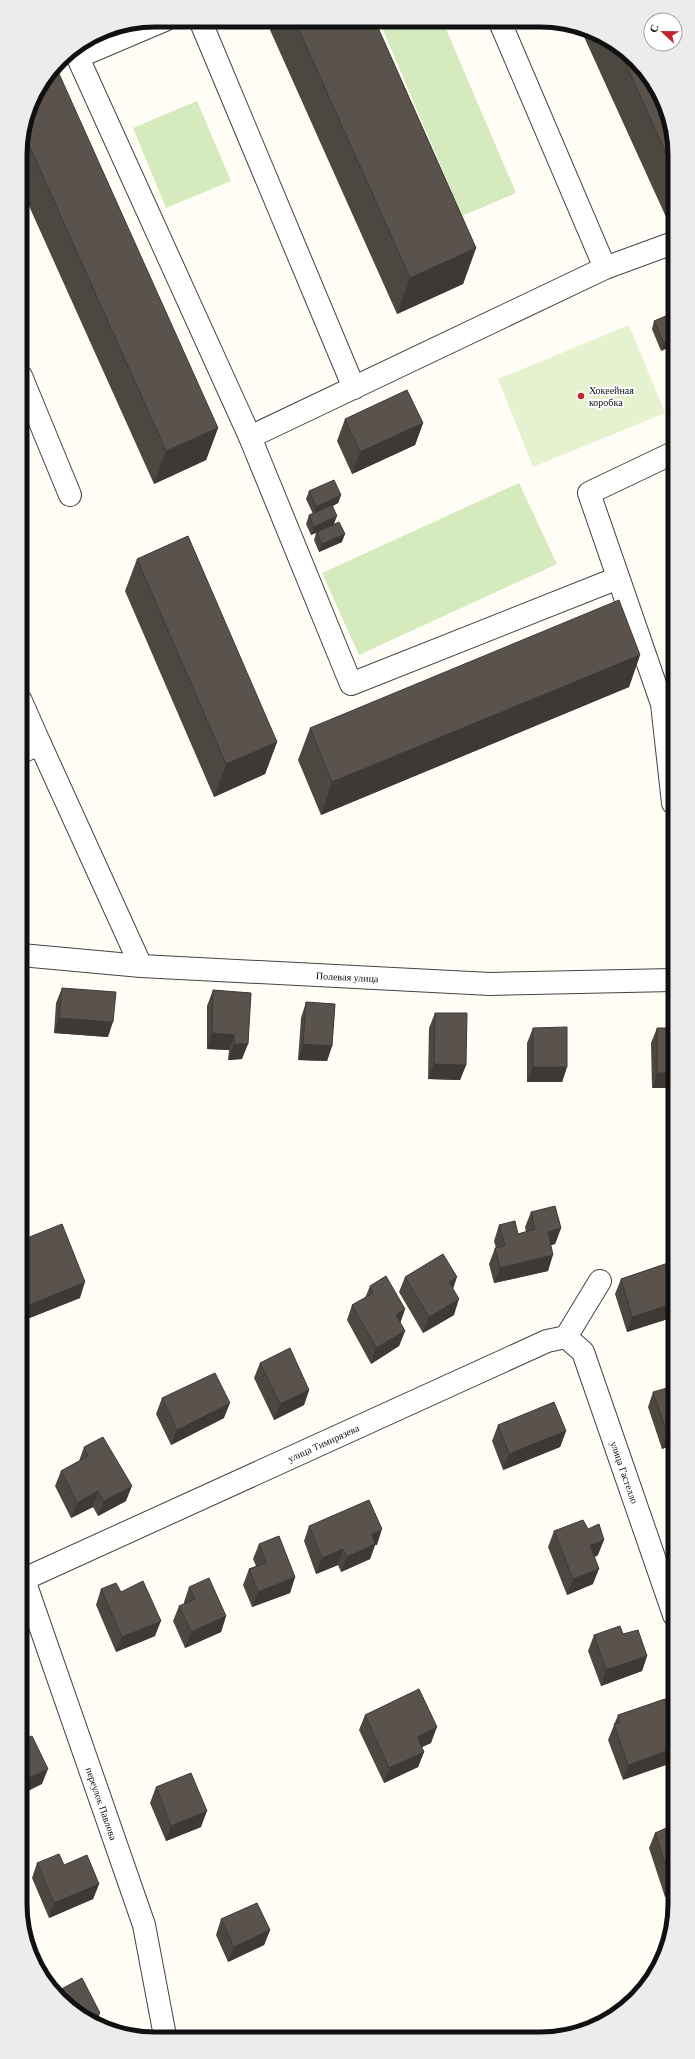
<svg xmlns="http://www.w3.org/2000/svg" width="695" height="2059" font-family="Georgia,serif">
  <rect width="100%" height="100%" fill="#fffdf5"/>
  <path fill="#d5ebbd" d="M384,21l59,1 73,171 -54,23 -82,-193z
    M197,101l34,80 -65,27 -33,-80z
    M519,483l38,81 -198,91 -37,-82z"/>
  <path fill="#e6f2cf" d="M629,325l36,88 -132,54 -35,-88z"/>
  <g fill="none" stroke-linecap="round" stroke-linejoin="round">
    <defs>
      <g id="minor">
        <path d="M200,20l154,368"/>
        <path d="M500,22l105,246"/>
        <path d="M74,49l176,388 355,-169 68,-25"/>
        <path d="M78,57l87,-37"/>
        <path d="M21,376l49,119"/>
        <path d="M250,437l101,247 267,-106"/>
        <path d="M673,453l-84,40 73,211 11,99"/>
        <path d="M21,701l19,43"/>
        <path d="M21,752l19,-8 101,222"/>
        <path id="s1" d="M21,955l120,11 349,18 183,-4"/>
        <path id="s2" d="M566,1337l17,15 91,263"/>
        <path id="s3" d="M22,1574l122,351 21,111"/>
        <path id="s4" d="M22,1580l525,-239 19,-4 34,-56"/>
      </g>
    </defs>
    <use href="#minor" stroke="#444" stroke-width="24"/>
    <use href="#minor" stroke="#fff" stroke-width="22"/>
  </g>
  <path fill="#4d4742" d="M266,21h109l101,227 -13,36 -66,30z
    M580,28l27,10 28,21 37,70v85l-6,3z
    M34,95l184,333 -12,32 -52,24 -134,-298v-40z
    M654,321l19,6 -12,24 -9,-22z
    M345,419l78,4 -8,22 -63,29 -15,-33z
    M309,491l32,4 -3,8 -5,3 1,18 8,18 -23,10 -5,-12 2,-7 -5,2 -5,-11 3,-9 4,-1 -7,-15z
    M137,559l140,183 -12,32 -51,23 -89,-206z
    M640,655l-11,32 -308,128 -23,-55 12,-32z
    M62,988l46,49 -54,-4 2,-30z
    M213,990l38,3 -9,66 -14,1 1,-10 -22,-1v-43z
    M306,1002l26,44 -5,15 -29,-1 3,-42z
    M435,1013l31,52 -6,15 -32,-1 1,-51z
    M533,1028l34,39 -5,15h-35v-39z
    M657,1028h17l-22,60 -1,-45z
    M531,1212l30,16 -6,16 -4,1 -3,26 -54,12 -5,-19 6,-16h1l-2,-7 5,-16 19,9 8,-2 -1,-5z
    M22,1240l58,58 -58,23z
    M674,1261v56l-47,15 -12,-38 6,-15z
    M405,1277l48,12 1,26 -31,18 -24,-41z
    M370,1286l35,23 -5,13 5,9 -6,15 -28,18 -24,-44 5,-15 13,-7z
    M260,1363l49,27 -5,15 -30,15 -20,-42z
    M653,1392l21,52 -12,5 -14,-42z
    M162,1398l62,20 -53,27 -15,-31z
    M498,1425l68,6 -6,16 -57,23 -11,-29z
    M84,1447l42,54 -28,15 -5,-9 -22,11 -16,-32 6,-15 18,-10z
    M309,1526l68,19h-2l-5,14 -29,13 -3,-7 -22,9 -12,-33z
    M554,1531l44,24 -3,2 -2,27 -26,11 -19,-48z
    M259,1544l36,33 -5,16 -38,14 -9,-22 6,-16 7,-3 -3,-7z
    M189,1587l37,29 -5,16 -36,16 -12,-27 6,-15 5,-2v-2z
    M101,1589l20,3 34,44 -39,16 -20,-47z
    M623,1634l24,22 -5,15 -41,15 -13,-35 6,-16z
    M665,1699l-42,81 -15,-40 10,-25z
    M365,1715l66,28 -9,4 2,5 -6,15 -34,16 -25,-53z
    M156,1787l45,40 -35,14 -16,-38z
    M669,1827l6,67 -10,3 -16,-49 6,-15z
    M37,1863l27,2 35,19 -6,15 -44,19 -17,-40z
    M221,1919l49,11 -6,15 -36,17 -12,-27z"/>
  <path fill="#3f3936" d="M672,200v14l-6,3z
    M476,248l-13,36 -66,30 13,-36z
    M673,339v7l-12,5 3,-8z
    M423,423l-8,22 -63,29 8,-22z
    M218,428l-12,32 -52,24 12,-33z
    M341,495l-3,8 -25,12 3,-8z
    M337,516l-3,8 -23,11 3,-8z
    M345,534l-3,8 -23,10 3,-8z
    M640,655l-11,32 -308,128 11,-33z
    M277,742l-12,32 -51,23 12,-33z
    M59,1018l54,4 -5,15 -54,-4z
    M212,1033l22,2 -5,15 -22,-1z
    M234,1044h14l-6,15 -14,1z
    M303,1044l29,2 -5,15 -29,-1z
    M434,1064l32,1 -6,15 -32,-1z
    M533,1067h34l-5,15h-35z
    M657,1073h17v15h-22z
    M561,1228l-6,16 -13,3 6,-15z
    M553,1255l-5,16 -54,12 6,-15z
    M457,1277l-5,15 -3,-10z
    M85,1282l-5,16 -58,23 5,-15z
    M459,1299l-5,16 -31,18 6,-16z
    M674,1303v14l-47,15 5,-15z
    M405,1309l-5,15 -4,-9z
    M405,1331l-6,15 -28,18 5,-16z
    M309,1390l-5,15 -30,15 6,-16z
    M230,1403l-6,15 -53,27 6,-15z
    M566,1431l-6,16 -57,23 6,-16z
    M674,1431v13l-12,5 5,-16z
    M132,1486l-6,15 -28,15 6,-15z
    M98,1491l-5,16 -22,11 6,-15z
    M382,1529l-5,16h-2l-5,14 -29,13 6,-15 25,-23z
    M604,1540l-6,15 -13,5 5,-15z
    M343,1549l-5,16 -22,9 6,-16z
    M599,1569l-6,15 -26,11 6,-16z
    M295,1577l-5,16 -38,14 6,-15z
    M226,1616l-5,16 -36,16 6,-16z
    M161,1621l-6,15 -39,16 6,-15z
    M647,1656l-5,15 -41,15 5,-16z
    M437,1727l-6,16 -20,9 6,-15z
    M674,1748l1,14 -52,18 5,-15z
    M424,1752l-6,15 -34,16 5,-15z
    M48,1769l-6,15 -20,10v-13z
    M207,1811l-6,16 -35,14 5,-15z
    M675,1881v13l-10,3 6,-15z
    M99,1884l-6,15 -44,19 5,-15z
    M270,1930l-6,15 -36,17 6,-15z
    M100,2013l-4,12 -8,-5z"/>
  <path fill="#5a524d" stroke="#3f3936" d="M295,21h80l101,227 -66,30z
    M618,47l17,12 22,29 15,41v37z
    M56,67l162,361 -52,23 -142,-317 10,-39z
    M668,315l5,12v12l-9,4 -10,-22z
    M407,390l16,33 -63,29 -15,-33z
    M334,480l7,15 -25,12 -7,-16z
    M332,505l5,11 -23,11 -5,-12z
    M339,522l6,12 -23,10 -5,-12z
    M188,536l89,206 -51,22 -89,-205z
    M619,600l21,55 -308,127 -22,-54z
    M62,988l54,4 -3,30 -54,-4z
    M213,990l38,3 -3,51h-14v-9l-22,-2z
    M306,1002l29,2 -3,42 -29,-2z
    M435,1013h32l-1,52 -32,-1z
    M567,1027v40h-34v-39z
    M657,1028h17v45h-17z
    M555,1206l6,22 -13,4 5,23 -53,13 -5,-20 10,-2 -6,-21 16,-4 3,13 17,-5 -4,-17z
    M62,1224l23,58 -58,24 -5,-14v-52z
    M443,1254l14,23 -8,5 10,17 -30,18 -24,-40z
    M674,1261v42l-42,14 -11,-38z
    M386,1276l19,33 -9,6 9,16 -29,17 -24,-43 21,-12 -3,-7z
    M290,1348l19,42 -29,14 -20,-41z
    M215,1373l15,30 -53,27 -15,-32z
    M674,1386v45l-7,2 -14,-41z
    M554,1402l12,29 -57,23 -11,-29z
    M103,1437l29,49 -28,15 -6,-10 -21,12 -16,-32 27,-15 -4,-9z
    M369,1500l13,29 -10,5 3,10 -28,13 -4,-8 -21,9 -13,-32z
    M583,1520l5,9 11,-5 5,16 -14,5 9,24 -26,10 -19,-48z
    M279,1536l16,41 -37,15 -9,-23 17,-6 -7,-19z
    M209,1578l17,38 -35,16 -12,-26 16,-7 -6,-12z
    M143,1581l18,40 -39,16 -21,-48 15,-6 5,9z
    M620,1626l3,8 15,-4 9,26 -41,14 -12,-35z
    M419,1689l18,38 -20,10 7,15 -35,16 -24,-53z
    M665,1699l9,29v20l-46,17 -14,-41 6,-2 -2,-7z
    M32,1736l16,33 -26,12v-41z
    M191,1773l16,38 -36,15 -15,-39z
    M669,1827l3,7 3,-1v48l-4,1 -16,-49z
    M59,1854l5,11 23,-10 12,29 -45,19 -17,-40z
    M257,1903l13,27 -36,17 -13,-28z
    M82,1978l18,35 -12,7 -28,-20 -6,-7z"/>
  <circle fill="#c4262e" stroke="#fff" stroke-width="1.5" cx="581" cy="396" r="4"/>
  <g text-anchor="middle" dominant-baseline="central" stroke-width="4" stroke-linejoin="round" paint-order="stroke">
    <g font-size="10" fill="#111" stroke="#fff" text-anchor="start">
      <text x="589" y="390">Хокеейная<tspan x="589" dy="12">коробка</tspan></text>
    </g>
    <g font-size="10" fill="#111" stroke="#fff">
      <text stroke="none"><textPath href="#s1" startOffset="327">Полевая улица</textPath></text>
      <text stroke="none"><textPath href="#s4" startOffset="331">улица Тимирязева</textPath></text>
      <text stroke="none"><textPath href="#s2" startOffset="150">улица Гастелло</textPath></text>
      <text stroke="none"><textPath href="#s3" startOffset="243">переулок Павлова</textPath></text>
    </g>
  </g>
  <path d="M0 0H695V2059H0ZM155 27H540A128 128 0 0 1 668 155V1904A128 128 0 0 1 540 2032H155A128 128 0 0 1 27 1904V155A128 128 0 0 1 155 27Z" fill="#ececec" fill-rule="evenodd"/>
  <path fill="none" stroke="#111" stroke-width="5" d="M155 27H540A128 128 0 0 1 668 155V1904A128 128 0 0 1 540 2032H155A128 128 0 0 1 27 1904V155A128 128 0 0 1 155 27Z"/>
  <g transform="translate(663 32) rotate(292)"><circle r="19" fill="#ffffff" stroke="#a0a0a0"/>
  <path d="M0-3L7 15L0 10L-7 15Z" fill="#c4262e"/>
  <text y="-6" font-size="11" font-weight="bold" text-anchor="middle" fill="#111111">С</text>
  </g>
</svg>
